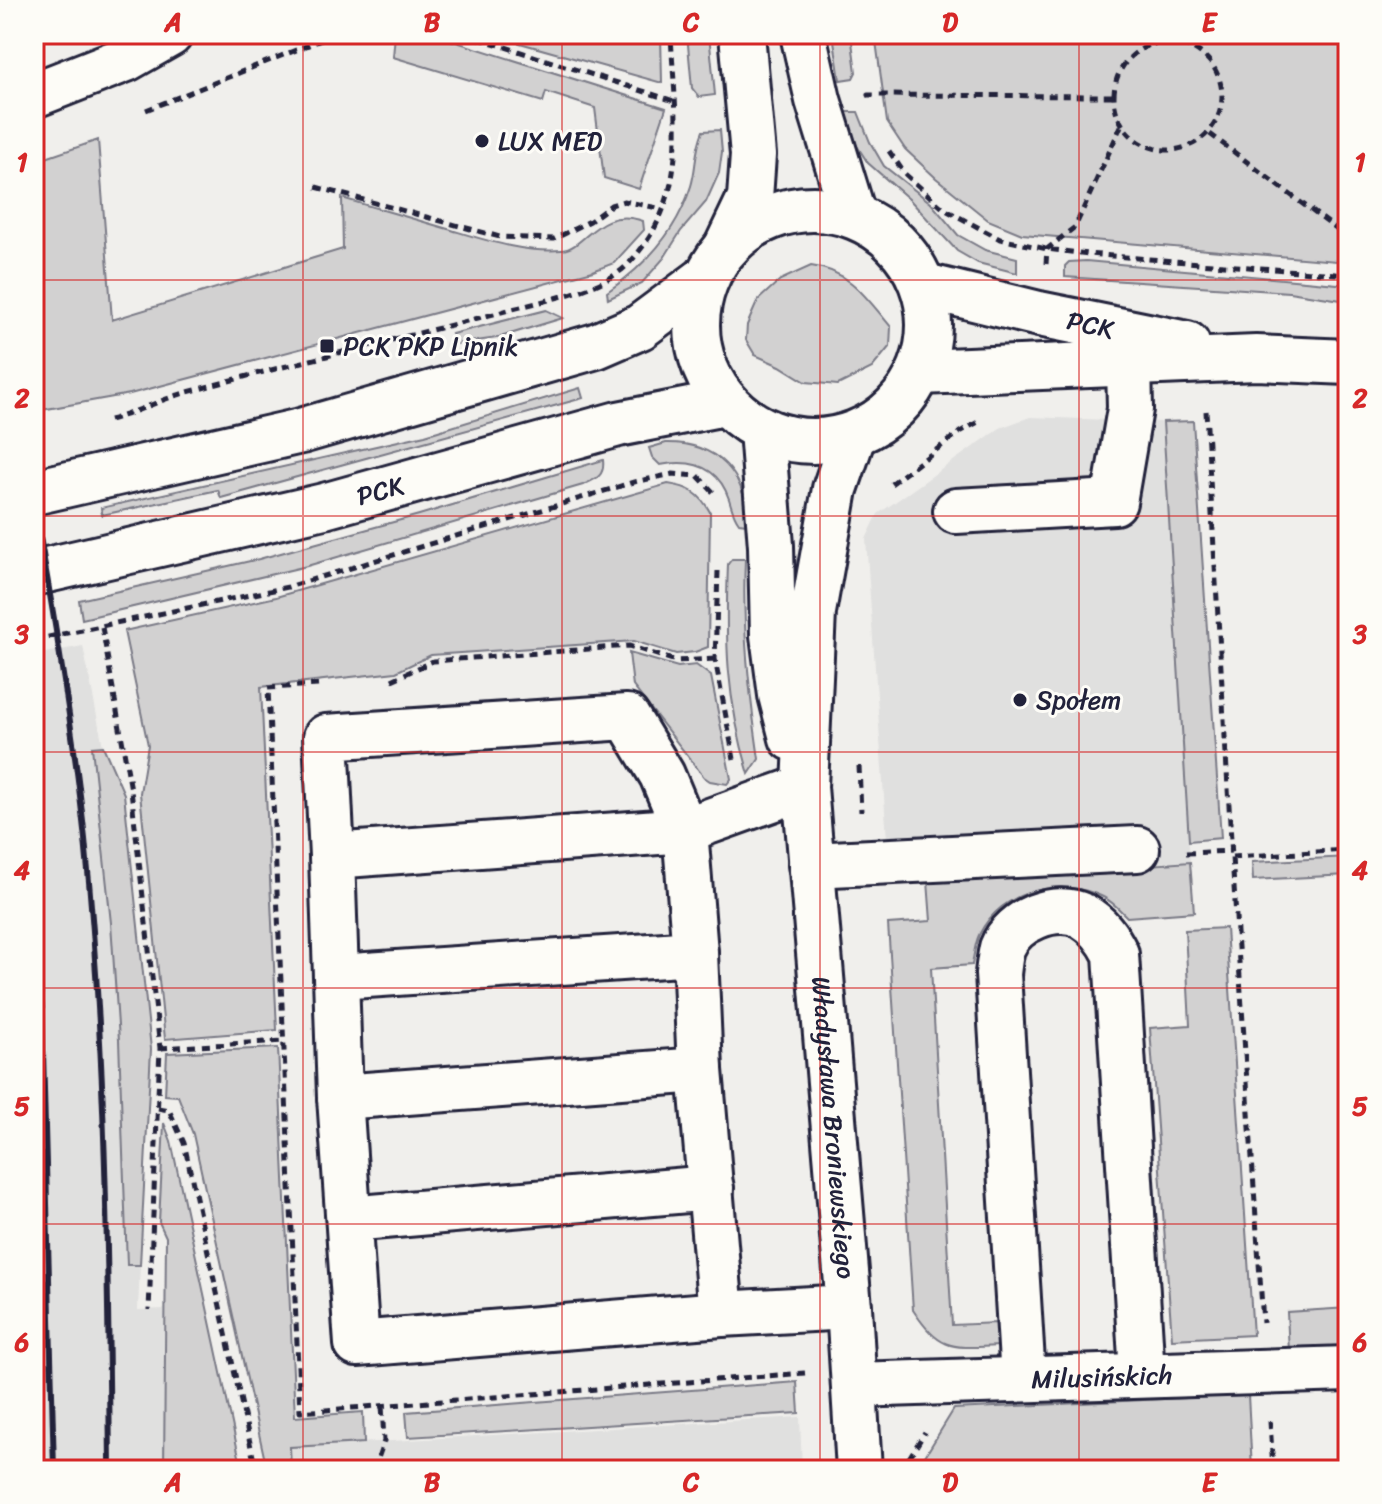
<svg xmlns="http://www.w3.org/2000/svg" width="1382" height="1504" font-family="Sriracha,sans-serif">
  <rect width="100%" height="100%" fill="#f0efec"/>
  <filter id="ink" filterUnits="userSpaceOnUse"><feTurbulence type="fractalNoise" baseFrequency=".0125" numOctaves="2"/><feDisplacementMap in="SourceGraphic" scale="16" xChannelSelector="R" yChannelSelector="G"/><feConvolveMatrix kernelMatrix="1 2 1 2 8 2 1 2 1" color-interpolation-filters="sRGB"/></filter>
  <g filter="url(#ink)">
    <path fill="#e0e0df" d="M1030,417l133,5 27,440 -300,21 -24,-344 12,-25 122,-86z
      M83,646l20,100 -11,2 19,175 8,117 8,224 13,1 -2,45 26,-1v161h-130v-815z
      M800,1417l2,53h-511l-2,-23z"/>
    <path fill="#d2d1d1" stroke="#7a7a86" stroke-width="2" d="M395,34h36l235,74 -27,81 -35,-11 -9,-70 -49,-16 -3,10 -150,-45z
      M488,34h173l1,49z
      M687,34h22l6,61 -16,2 -7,-9z
      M833,34h18l5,38 -3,6 -13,2z
      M875,34h473v228l-326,-28 -34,-14 -52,-42 -31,-29 -18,-27z
      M844,112h14l12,30 14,24 47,37 27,32 27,15 32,8v15l-39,-10 -21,-12 -47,-51 -42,-37 -16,-25z
      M720,130l2,22 -3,21 -13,29 -25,29 -17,27 -22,25 -34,16 -1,-7c38,-26 70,-61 84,-106 6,-20 3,-33 12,-55z
      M98,140l14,180 231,-71 -1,-51c35,10 71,21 106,31 37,11 75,24 114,21 24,-2 36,-45 81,-29l1,9 -30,33 -21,8 -463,123 -89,16 -7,-30v-218z
      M1086,261l262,24v16l-59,-9 -224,-15v-11l4,-4z
      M811,266c39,4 57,34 80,61l-1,19 -18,22 -34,17 -32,-3 -26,-16 -25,-11 -9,-15 1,-15 11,-25 22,-20z
      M546,310l17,8 -66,20 -41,6 -4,-10z
      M580,388l3,10 -362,100 -3,-8 -116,25 -1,-7 324,-73z
      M1193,421l28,417 -32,3 -26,-419z
      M666,443c51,-1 81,31 81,81l-8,-1c-6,-8 -7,-15 -10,-24 -11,-33 -38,-40 -69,-34l-8,-8 -3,-9z
      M603,460c2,16 -7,19 -20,25l-276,81 -225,53 -3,-19 180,-41 160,-44z
      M668,484c21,3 32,9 42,28l-2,135 -13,5 -19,2 -42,-13 -203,14 -35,17 -135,15 16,343 -112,9 -25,-246 8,-48 -24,-114 152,-34z
      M732,559h13c-3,69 4,132 14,200l-10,15c-23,-76 -24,-131 -21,-210z
      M629,653l49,14 18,-2 15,11 20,103 -4,5 -17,-3 -6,-4 -71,-91z
      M103,746l21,48 27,255 -11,216h-13l-8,-225 -8,-117 -19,-176z
      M1348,857v18l-95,5 -1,-18z
      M1190,862l4,50 -67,5c-7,-7 -15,-16 -24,-20 -43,-21 -102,-7 -124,38 -4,8 -5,20 -7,30l-41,3 21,357 45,-2 2,23c-47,2 -58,6 -86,-36l-25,-386 43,-3 -3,-40z
      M1226,928l27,407 -81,4 -22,-311 40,-3 -5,-95z
      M278,1048l17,369 68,-5 1,31 -74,4 1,23h-24l-74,-336 -15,-38 -13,-1 2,-42z
      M164,1123l7,18 71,329h-78l2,-233 -7,-15z
      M1348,1308v41l-59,3 -2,-40z
      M797,1382l2,31 -391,24 -2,-25z
      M1248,1395l4,75h-329l-1,-9 32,-52z"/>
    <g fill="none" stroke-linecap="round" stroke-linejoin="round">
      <defs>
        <g id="minor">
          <path d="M803,34l15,66 35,114"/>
          <path d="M34,95l92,-36 44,-25"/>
          <circle cx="813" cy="325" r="116"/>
          <path d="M728,244l22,-46 3,-43 -11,-121"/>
          <path id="s1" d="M925,286l114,28 148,30"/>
          <path d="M921,372l335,-14 92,4"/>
          <path d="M762,430l9,116 2,89 8,60 11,43"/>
          <path id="s2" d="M853,436l-18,53 -22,123 -8,175 44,520 10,163"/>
          <path d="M34,492l267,-61 295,-85 44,-19 66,-49"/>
          <path d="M956,511l158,-9 16,-93 -1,-46"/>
          <path id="s3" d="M34,573l290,-67 294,-82 107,-21"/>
          <path d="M805,787l-120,43 -353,26 8,241 17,247 364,-30 128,-7"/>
          <path d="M332,856l-6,-119 301,-20 35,58 23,55 10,123 5,117 21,244"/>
          <path d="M811,865l326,-16"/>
          <path d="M337,977l358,-24"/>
          <path d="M340,1097l360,-27"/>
          <path d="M349,1219l362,-31"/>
          <path d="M1023,1379l-25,-405c1,-8 2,-18 4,-26 11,-28 53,-46 81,-32 16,9 25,22 33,38l26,420"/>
          <path id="s4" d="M854,1385l494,-16"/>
        </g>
      </defs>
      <use href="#minor" stroke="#22223b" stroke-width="50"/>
      <path stroke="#22223b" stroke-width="5" stroke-dasharray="8 6" stroke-linecap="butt" d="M465,34l209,67
        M1114 96a54 54 0 1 1 108 0a54 54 0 1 1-108 0Z
        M869,97l-1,-2 244,1
        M146,110l190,-76
        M1210,134l138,104
        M889,151l16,23 39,35 56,30 47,10 41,5 260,21
        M316,187l184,50 54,2 36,-18 21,-16 13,-4 38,8
        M1046,264l1,-15 28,-22 46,-101
        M1206,411l26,446 31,466
        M109,420c27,-7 52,-21 79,-28 105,-29 212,-53 317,-81 33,-9 87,-19 114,-39 9,-6 19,-19 25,-27 46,-65 30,-138 27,-211
        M891,484l69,-52 20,-11
        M718,571l-3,88 19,100
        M102,627l29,163 29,258 -11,262
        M34,640l254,-53 346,-105 39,-8 25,2 17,18
        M392,680l41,-19 196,-15 47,15 39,-2
        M318,685l-50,3 32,724 505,-39
        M859,766l2,46
        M1186,853l45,-2
        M1232,857l116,-7
        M160,1048l124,-7
        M158,1108l11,2 15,33 72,327
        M1270,1421l3,49
        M909,1458l16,-26
        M374,1470l10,-29 -2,-36"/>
      <use href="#minor" stroke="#fdfcf7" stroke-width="44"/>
      <path stroke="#22223b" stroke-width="6" d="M34,503c20,111 39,223 51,336 21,210 23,420 25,631
        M34,926l8,86 12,458"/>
    </g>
  </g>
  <path fill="none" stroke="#d62828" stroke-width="2" stroke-opacity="0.55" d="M303,34v1436M562,34v1436M820,34v1436M1079,34v1436M34,280h1314M34,516h1314M34,752h1314M34,988h1314M34,1224h1314"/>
  <g fill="#22223b" stroke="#fdfcf7" stroke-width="3">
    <circle cx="482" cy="141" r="8"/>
    <rect x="319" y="338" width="16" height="16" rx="4"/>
    <circle cx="1020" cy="700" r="8"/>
  </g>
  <g text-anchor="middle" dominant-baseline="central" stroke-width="6" stroke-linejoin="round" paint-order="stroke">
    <g font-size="26" fill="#22223b" stroke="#fdfcf7" text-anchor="start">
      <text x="498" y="141">LUX MED</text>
      <text x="343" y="346">PCK PKP Lipnik</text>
      <text x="1036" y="700">Społem</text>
    </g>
    <g font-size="26" fill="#22223b" stroke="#fdfcf7">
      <text stroke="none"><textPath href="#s1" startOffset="170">PCK</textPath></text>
      <text stroke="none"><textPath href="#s3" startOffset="356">PCK</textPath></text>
      <text stroke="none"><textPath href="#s2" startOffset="698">Władysława Broniewskiego</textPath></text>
      <text stroke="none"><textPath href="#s4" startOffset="248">Milusińskich</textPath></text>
    </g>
  </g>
  <rect width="1382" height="1504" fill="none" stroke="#fdfcf7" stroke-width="88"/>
  <rect x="44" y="44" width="1294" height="1416" fill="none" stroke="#d62828" stroke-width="3"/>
  <g font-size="26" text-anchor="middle" font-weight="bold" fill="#d62828">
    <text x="173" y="31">A</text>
    <text x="432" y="31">B</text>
    <text x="691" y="31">C</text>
    <text x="950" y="31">D</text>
    <text x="1209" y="31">E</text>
    <text x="22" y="171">1</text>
    <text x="1360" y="171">1</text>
    <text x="22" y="407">2</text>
    <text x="1360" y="407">2</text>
    <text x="22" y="643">3</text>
    <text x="1360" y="643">3</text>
    <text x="22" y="879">4</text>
    <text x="1360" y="879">4</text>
    <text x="22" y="1115">5</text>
    <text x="1360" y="1115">5</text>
    <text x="22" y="1351">6</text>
    <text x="1360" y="1351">6</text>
    <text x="173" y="1491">A</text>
    <text x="432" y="1491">B</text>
    <text x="691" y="1491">C</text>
    <text x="950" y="1491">D</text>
    <text x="1209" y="1491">E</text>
  </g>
</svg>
